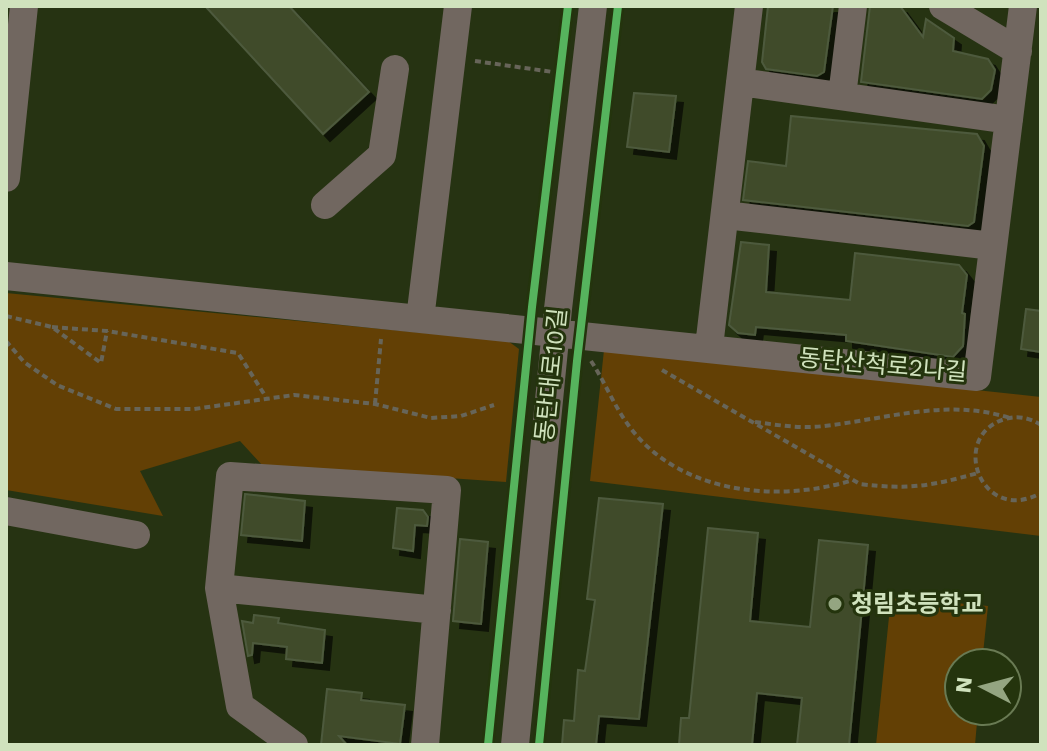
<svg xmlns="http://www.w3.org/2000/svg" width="1047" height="751" font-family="'Work Sans','Noto Sans KR',sans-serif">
  <defs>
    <filter id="shadow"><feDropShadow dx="7" dy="7" stdDeviation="0" flood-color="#0009"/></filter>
  </defs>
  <rect width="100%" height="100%" fill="#263312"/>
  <path fill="#634005" d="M6,293l502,48 11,8 -13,133 -244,-17 -22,-24 -100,30 23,45 -157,-26z
    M604,350l437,47v139l-451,-55z
    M891,597l97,9 -6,57h-23v48h19l-3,34h-99z"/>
  <path fill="#404c2b" stroke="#4e5a3d" stroke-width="2" filter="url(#shadow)" d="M205,6h84l80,86 -46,42z
    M768,6h65l-9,66 -7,4 -51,-7 -4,-7z
    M870,6h30l23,31 3,-18 28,19 -1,13 35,8 7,11 -4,20 -9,9 -121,-17z
    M634,93l42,3 -7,56 -42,-5z
    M791,116l186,18 7,12 -10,76 -6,4 -225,-26 5,-39 38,5z
    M741,242l28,3 -3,47 84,8 5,-47 104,12 8,10 -5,38 3,1 -2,32 -10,11 -107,-16v-6l-90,-8 -1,8 -17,-2 -9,-8z
    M1026,309l15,2v41l-20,-3z
    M245,494l60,7 -3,40 -61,-6z
    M599,498l64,6 -24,215 -40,-3 -3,29h-34l2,-25 10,1 4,-51 7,1 10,-71 -8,-1z
    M397,508l26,2 5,7 -1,9 -12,-1 -2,26 -20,-3z
    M708,528l50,5 -8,88 60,6 9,-87 49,5 -19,200h-52l5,-47 -45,-5 -5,52h-73l2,-27h8z
    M460,539l28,3 -7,82 -28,-3z
    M254,615l25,3 -1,5 47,7 -3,33 -36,-4 1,-12 -34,-4 -1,12 -4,1 -6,-35 11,2z
    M327,689l35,4 -1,7 44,5 -5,39 -61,-8 8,9h-26z"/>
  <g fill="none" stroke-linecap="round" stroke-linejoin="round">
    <path stroke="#676559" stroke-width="4" stroke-dasharray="6 4" stroke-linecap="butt" d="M475,61l85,12
      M6,316l46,11 49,36 6,-32
      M52,327l55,4 131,22 28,44
      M6,341l18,21 33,23 59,24h78l100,-14 81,9 56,14 30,-2 33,-11
      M591,361c14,21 23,45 38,65 49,67 146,77 221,55
      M662,370l198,114c49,6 71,2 118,-11
      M375,404l6,-65
      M755,422c23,3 46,7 69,4 63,-7 123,-28 186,-8
      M1041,425c-11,-7 -23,-10 -36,-6 -57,17 -24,107 36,74"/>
    <path stroke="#716760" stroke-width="28" d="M943,6l75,45
      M740,82l269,38
      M842,96l11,-90
      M6,178l18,-172
      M325,205l57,-50 13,-86
      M725,215l268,31
      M6,276l971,101 46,-371
      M420,319l38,-313
      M709,347l40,-341
      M6,511l130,24
      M219,588l218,22
      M294,745l-54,-39 -21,-118 11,-112 217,14 -22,255
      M515,745l43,-436 35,-303"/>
    <defs>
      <path id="cycleway" d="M488,745l44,-438 36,-301
        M539,745l38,-384 41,-355"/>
    </defs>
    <use href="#cycleway" stroke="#24340d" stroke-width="13"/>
    <use href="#cycleway" stroke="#56b35d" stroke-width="8"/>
  </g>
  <circle fill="#94a581" stroke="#24340d" stroke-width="3" cx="835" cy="604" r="8"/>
  <g text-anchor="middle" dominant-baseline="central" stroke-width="6" stroke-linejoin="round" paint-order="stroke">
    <g font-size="24" fill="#d0e2bd" stroke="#24340d">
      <text transform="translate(883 365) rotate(5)">동탄산척로2나길</text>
      <text transform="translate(551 375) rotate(-84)">동탄대로10길</text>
    </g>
    <g font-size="24" font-weight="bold" fill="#d0e2bd" stroke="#24340d" text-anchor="start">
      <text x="851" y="604">청림초등학교</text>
    </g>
  </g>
  <rect width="1047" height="751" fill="none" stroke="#d0e2bd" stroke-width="16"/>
  <g transform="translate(983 687) rotate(276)"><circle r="38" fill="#24340d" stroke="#697a53" stroke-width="2"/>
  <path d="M0-6L14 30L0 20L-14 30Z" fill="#94a581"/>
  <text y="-12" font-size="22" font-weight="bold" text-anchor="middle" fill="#d0e2bd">N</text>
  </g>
</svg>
